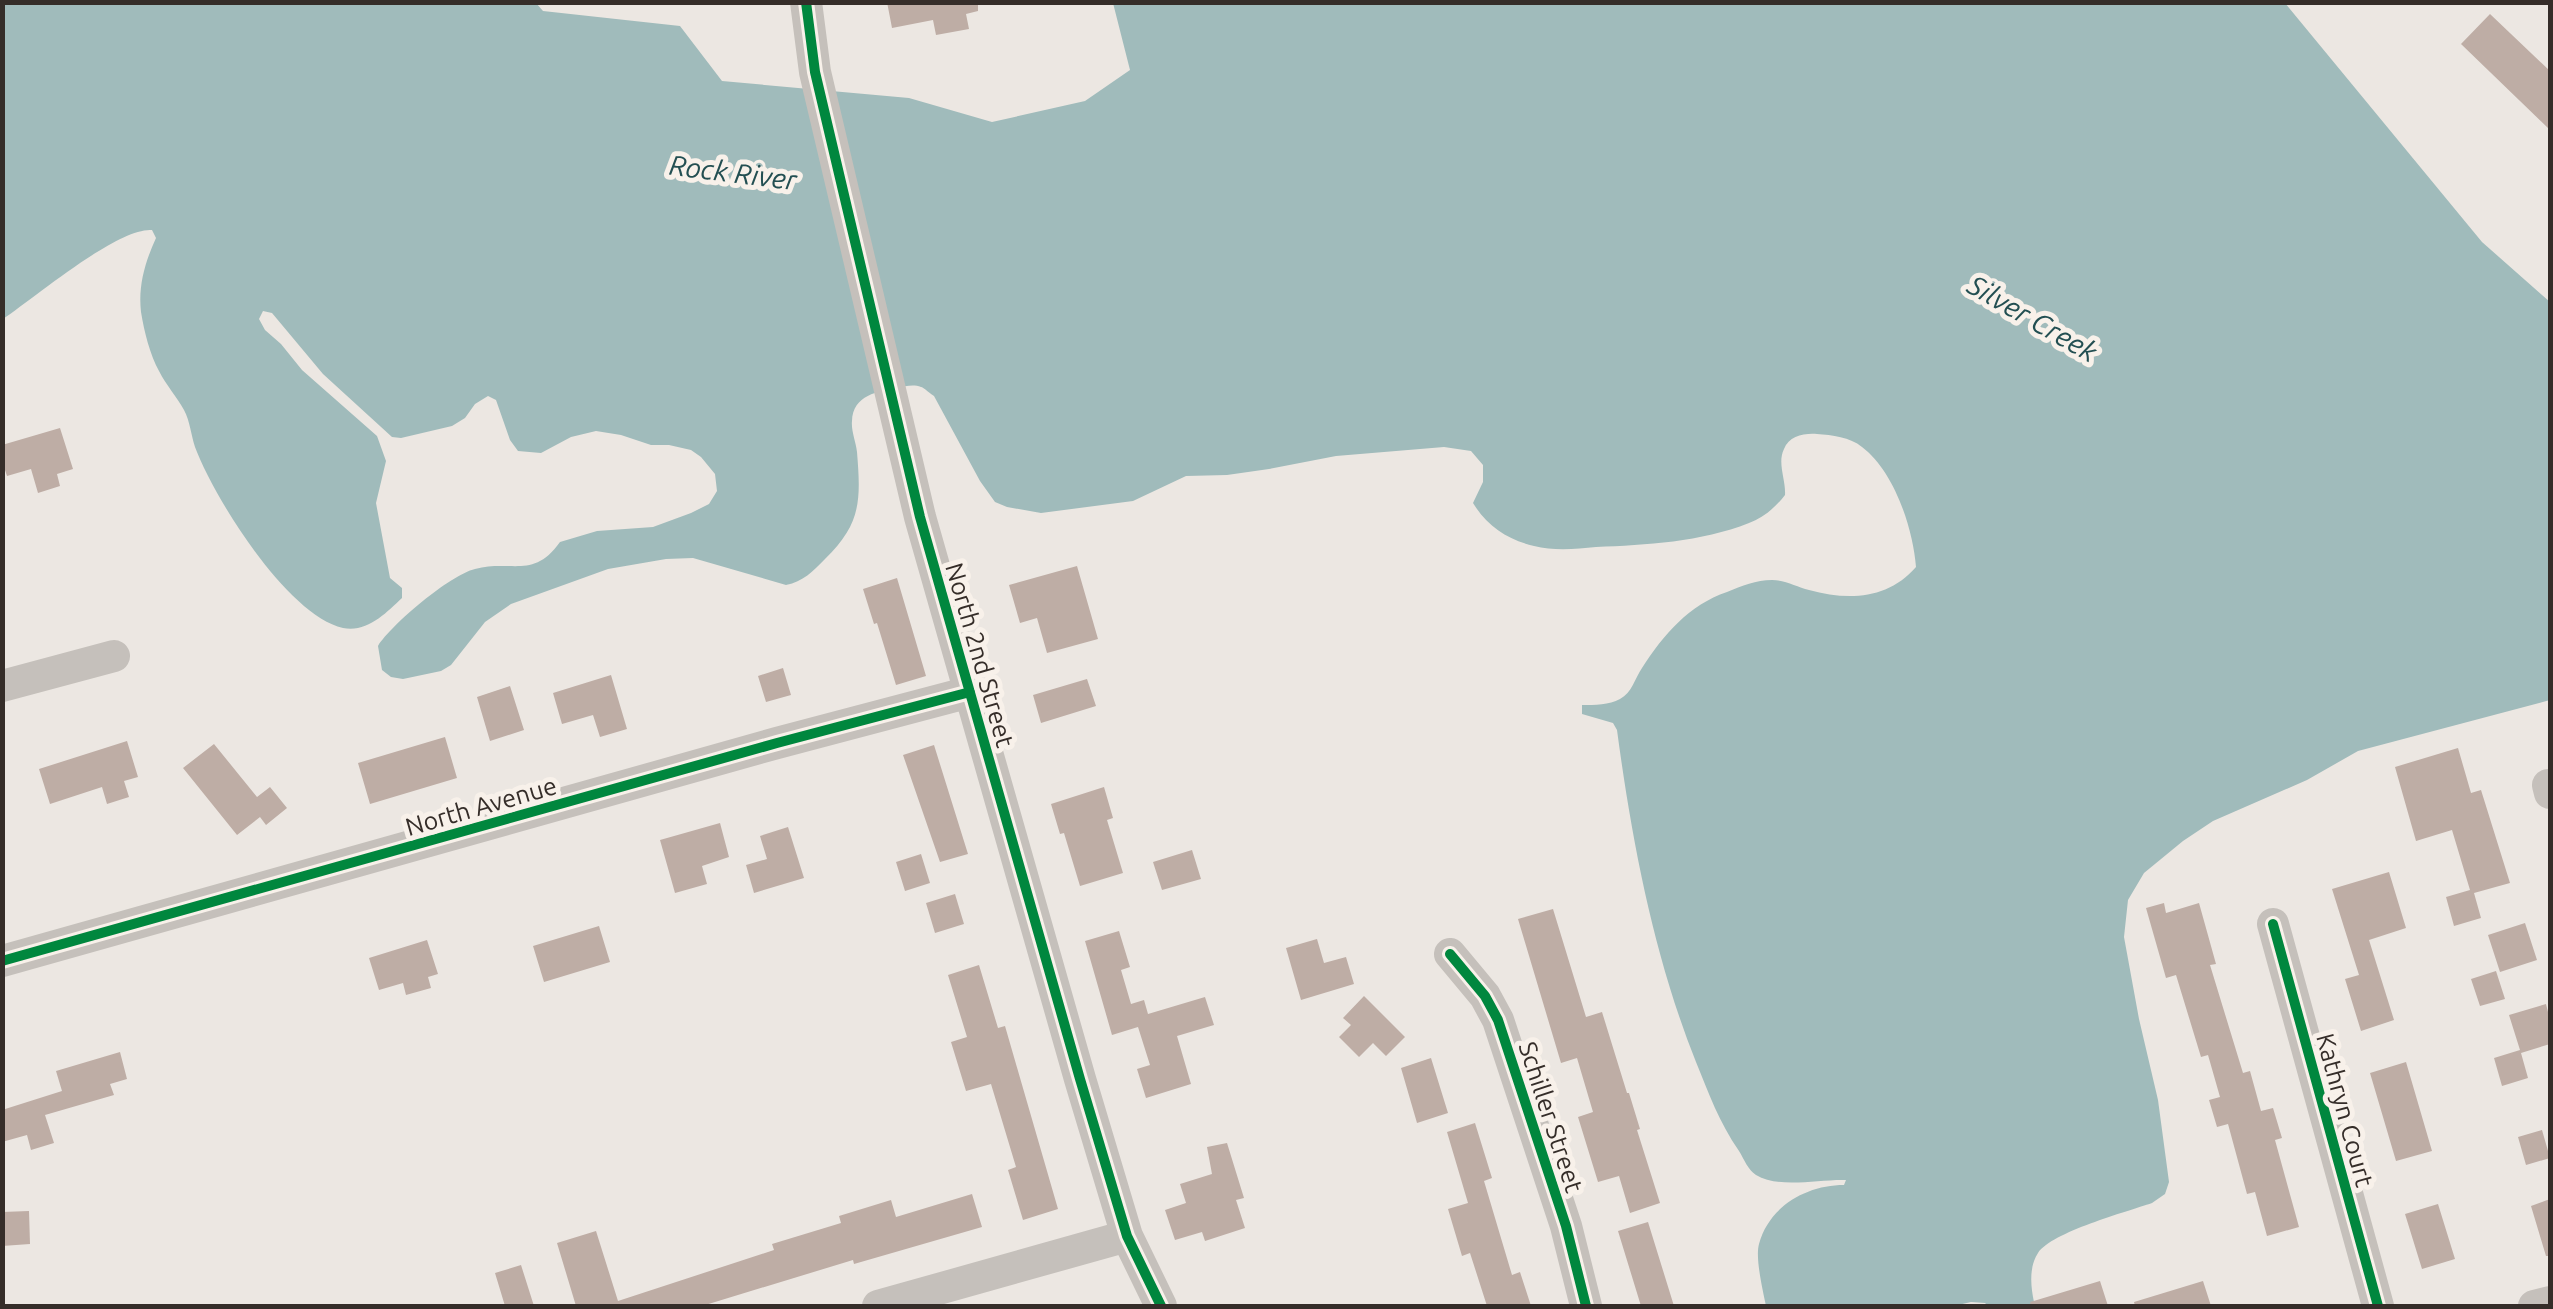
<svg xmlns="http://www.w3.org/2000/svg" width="2553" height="1309" font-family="Ubuntu,sans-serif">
  <rect width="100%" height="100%" fill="#ece7e2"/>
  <path fill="#a0bbbb" d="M3,3h533l7,8 137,15 42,55 187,17 83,24 93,-21 45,-31 -17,-67h1172l197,239 68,60v398l-192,51 -51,29 -94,41 -30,20 -39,32 -16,27 -4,37 15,82 19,81 11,82 -4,12 -13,9c-26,9 -100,29 -114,50 -10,15 -7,37 -3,53h-47l-3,-3 -14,-1 -17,4h-188c-3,-15 -11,-48 -7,-62 10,-38 48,-59 85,-59l2,-5c-27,-1 -67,9 -90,-5 -8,-5 -12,-16 -17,-24 -20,-29 -30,-57 -43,-89 -42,-105 -64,-220 -79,-332l-4,-7 -31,-9v-9c13,0 27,0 38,-6 12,-6 15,-21 22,-31 22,-34 47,-63 85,-76 15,-6 29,-12 45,-12 13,0 25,7 37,10 40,11 79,9 107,-23 -3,-39 -22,-96 -54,-120 -12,-10 -30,-12 -45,-13 -13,-1 -28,2 -33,15 -7,14 2,31 1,46 -9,12 -22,23 -36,28 -48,19 -103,22 -153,24 -20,2 -42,4 -62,-1 -26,-6 -47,-20 -61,-43l10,-21v-17l-12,-14 -27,-4 -108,9 -67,13 -42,6 -41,1 -53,25 -92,12 -34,-6 -12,-5 -15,-21 -46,-85c-2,-1 -11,-9 -13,-9 -7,-3 -16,-1 -23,1 -20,3 -45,7 -46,33 -1,10 4,21 5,31 4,49 4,72 -32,107 -12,12 -22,23 -39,26l-93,-27 -27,1 -58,10 -97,35 -26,18 -34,43 -10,6 -38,8 -12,-2 -9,-7 -4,-24c14,-22 72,-71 97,-77 36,-10 58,11 85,-27l37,-11 56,-4 38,-14 18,-9 8,-13 -2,-17 -14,-17 -10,-7 -22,-5h-18l-30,-10 -25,-4 -25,6 -30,16 -23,-2 -8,-11 -14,-40 -8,-4 -13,8 -10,14 -13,8 -51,12 -9,-1 -69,-63 -51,-61 -9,-2 -4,8 6,11 16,14 21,26 75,66 9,25 -10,42 14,75 12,10v10c-16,15 -35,35 -59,30 -56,-13 -129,-130 -148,-181 -4,-12 -5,-26 -11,-37 -7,-13 -18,-25 -25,-39 -9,-16 -15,-40 -18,-59 -3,-26 4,-50 15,-74l-4,-8c-34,-3 -119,69 -149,89z"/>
  <path fill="#beada5" d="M887,2h91v9l-12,3 3,15 -33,6 -3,-15 -41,8z
    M2490,14l60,57v59l-89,-86z
    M60,428l13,41 -16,5 3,12 -22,7 -7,-24 -24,7 -5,-15v-16z
    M1077,566l21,73 -51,14 -10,-35 -17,5 -11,-38z
    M897,578l29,98 -30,9 -19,-62 -3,1 -11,-35z
    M783,668l8,27 -25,7 -8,-26z
    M611,675l16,54 -27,8 -7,-22 -31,9 -9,-31z
    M1087,679l9,27 -55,17 -8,-28z
    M510,686l14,44 -34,11 -13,-44z
    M445,737l12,41 -87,26 -12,-41z
    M127,741l11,36 -14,4 5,16 -22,7 -5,-17 -52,17 -11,-35z
    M214,744l43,53 13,-10 17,21 -21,17 -6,-8 -23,18 -54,-67z
    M934,745l34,109 -28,8 -37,-107z
    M2458,748l13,45 10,-3 29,93 -36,10 7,25 -27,8 -8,-29 24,-7 -18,-60 -36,11 -21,-74z
    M1104,787l9,31 -6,2 16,53 -43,13 -16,-53 -4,1 -9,-30z
    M720,823l9,34 -27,9 5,18 -32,9 -15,-53z
    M788,827l16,51 -50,15 -8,-28 21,-6 -7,-23z
    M1192,850l9,29 -39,11 -9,-28z
    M921,854l9,29 -25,8 -9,-29z
    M2389,872l17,56 -37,12 25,80 -33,11 -16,-52 14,-4 -27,-86z
    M955,894l9,30 -29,9 -9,-30z
    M2164,903l2,10 33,-10 17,61 -6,1 33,108 7,-2 11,40 12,-3 9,30 -7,2 24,87 -32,9 -12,-44 -8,2 -19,-70 -11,3 -8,-27 11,-3 -12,-42 -7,2 -25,-82 -10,3 -20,-70z
    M1553,909l33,108 16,-5 25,81h2l11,36 -3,1 23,73 -30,10 -11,-37 -21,6 -20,-65 15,-5 -16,-54 -16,5 -43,-144z
    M2525,923l12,37 -37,12 -12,-37z
    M599,926l11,36 -66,20 -11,-36z
    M1119,931l11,36 -9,3 10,34 13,-4 4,14 57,-17 9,28 -37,11 14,48 -45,14 -9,-29 13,-4 -12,-38 -26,8 -27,-94z
    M1317,939l7,24 22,-6 8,27 -53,16 -15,-52z
    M427,940l11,34 -10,3 3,11 -25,7 -3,-12 -24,7 -10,-32z
    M979,965l19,63 7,-2 53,183 -35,11 -15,-50 8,-3 -25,-83 -25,7 -15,-49 16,-5 -19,-62z
    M2496,971l9,28 -25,7 -9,-27z
    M1364,996l41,41 -19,19 -13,-13 -14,14 -20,-20 12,-12 -8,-7z
    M2546,1004l4,16v24l-29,9 7,25 -26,8 -8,-28 26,-8 -11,-35z
    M120,1052l7,27 -17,5 4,11 -69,20 9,28 -23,7 -4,-15 -25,7v-32l60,-19 -6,-20z
    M1431,1058l17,55 -31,10 -16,-55z
    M2406,1062l26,89 -36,10 -26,-88z
    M1475,1123l17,55 -8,3 28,94 8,-3 11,34h-44l-17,-53 -8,3 -14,-47 20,-6 -21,-71z
    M2542,1130l8,28 -24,7 -8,-28z
    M1227,1143l17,55 -8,2 9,28 -40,13 -3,-9 -27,8 -10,-30 21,-7 -6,-19 32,-10 -5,-27z
    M972,1194l10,33 -128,37 -1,-4 -151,46h-126l-19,-63 39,-12 22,70 156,-51 -2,-6 69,-21 -2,-7 52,-16 5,17z
    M2550,1199v57h-4l-15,-50z
    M2438,1204l17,55 -33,10 -17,-55z
    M29,1211l1,33 -28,2v-34z
    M1648,1222l26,84h-33l-23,-75z
    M521,1265l13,41h-29l-10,-33z
    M2100,1281l8,25h-77l-1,-4z
    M2203,1281l8,25h-76l-1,-4z"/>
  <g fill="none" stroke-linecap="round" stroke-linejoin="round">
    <path stroke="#c5c0bb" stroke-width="32" d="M806,2l9,70 105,445 160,562 47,157 34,70
      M2,686l112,-30
      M2548,785l2,8
      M2273,924l105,382
      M1450,954l35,42 13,24 68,206 20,80
      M2,961l775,-218 193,-51
      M878,1306l249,-70
      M2534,1306l16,-4"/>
    <defs>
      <path id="cycleway" d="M806,2l9,70 105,445 160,562 47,157 34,70
        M2273,924l105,382
        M1450,954l35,42 13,24 68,206 20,80
        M2,961l775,-218 193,-51"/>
    </defs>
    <use href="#cycleway" stroke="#f8f1ea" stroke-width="16"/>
    <use href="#cycleway" stroke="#00873e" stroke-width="10"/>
  </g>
  <g text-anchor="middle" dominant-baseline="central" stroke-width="10" stroke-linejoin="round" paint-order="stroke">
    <g font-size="25" fill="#352d29" stroke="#f8f1ea">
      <text transform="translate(980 655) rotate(74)">North 2nd Street</text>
      <text transform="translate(481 806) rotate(-16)">North Avenue</text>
      <text transform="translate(2345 1110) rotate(75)">Kathryn Court</text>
      <text transform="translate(1551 1117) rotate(72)">Schiller Street</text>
    </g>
    <g font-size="28" font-style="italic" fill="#234f52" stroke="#f8f1ea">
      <text transform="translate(733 172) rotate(7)">Rock River</text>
      <text transform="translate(2033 318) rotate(30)">Silver Creek</text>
    </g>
  </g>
  <rect width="2553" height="1309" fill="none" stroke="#352d29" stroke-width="10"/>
</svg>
